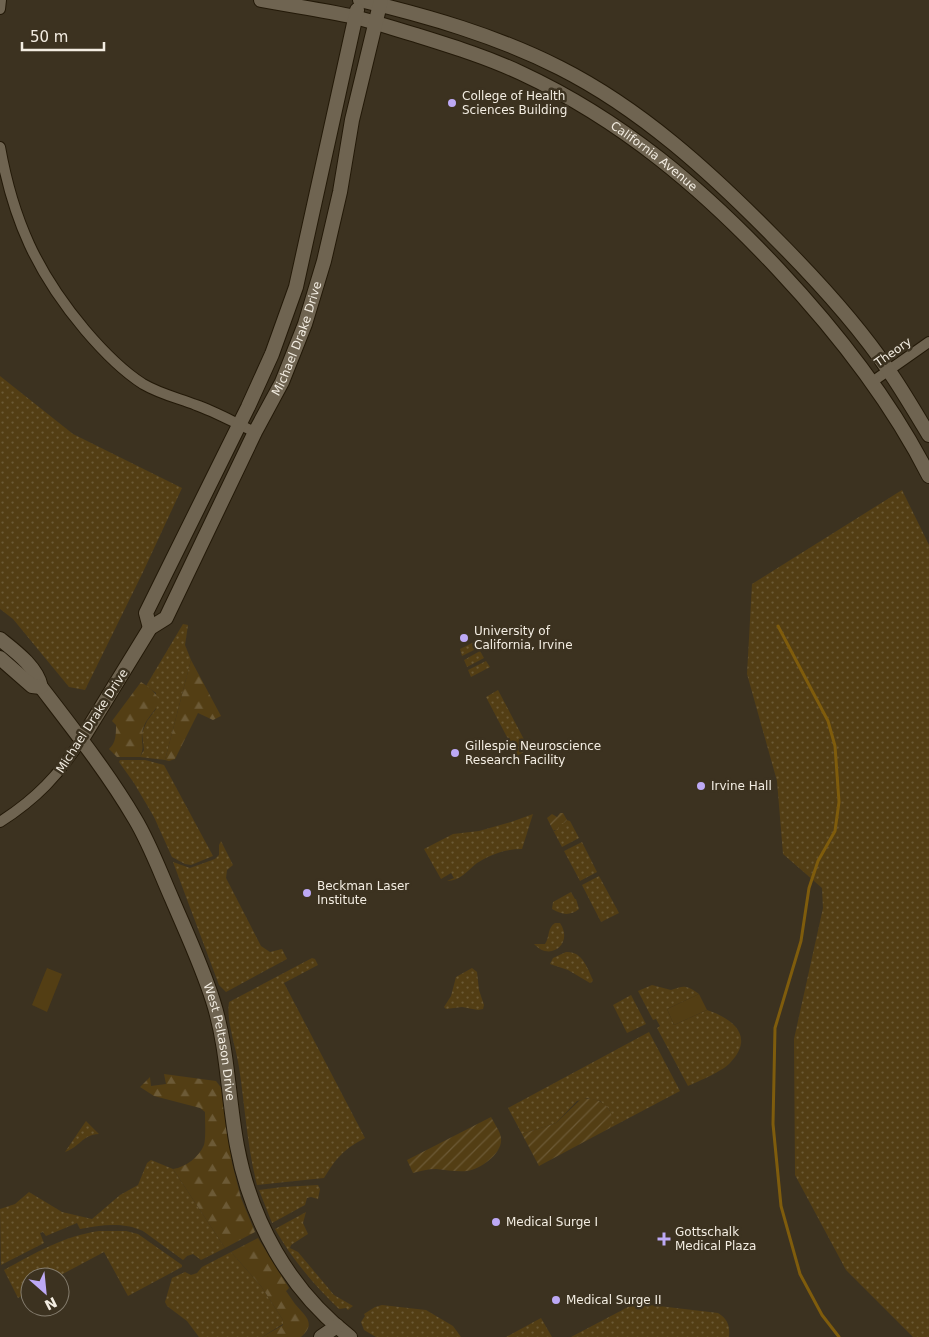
<svg xmlns="http://www.w3.org/2000/svg" width="929" height="1337" font-family="'DejaVu Sans',sans-serif">
  <defs>
    <pattern id="grass-dots" width="8" height="8" patternUnits="userSpaceOnUse" patternTransform="scale(1.25)"><rect width="8" height="8" fill="#533e14"/><path d="M2 2h.1M6 6h.1" fill="none" stroke="#6c5a36" stroke-width="1.8" stroke-linecap="round"/></pattern>
    <pattern id="forest-firs" width="22" height="20" patternUnits="userSpaceOnUse" patternTransform="scale(1.25)"><rect width="22" height="20" fill="#533e14"/><path d="M5 1l3.5 6h-7zM16 11l3.5 6h-7z" fill="#6c5a36"/></pattern>
    <pattern id="garden-furrows" width="10" height="10" patternUnits="userSpaceOnUse" patternTransform="scale(1.25)"><rect width="10" height="10" fill="#533e14"/><path d="M-1 1l2-2M0 10L10 0M9 11l2-2" fill="none" stroke="#6c5a36"/></pattern>
  </defs>
  <rect width="100%" height="100%" fill="#3c3220"/>
  <path fill="url(#grass-dots)" d="M0,376l73,58 109,54 -39,84 -58,118 -16,-3 -56,-68 -13,-10z
    M902,490l27,55v792h-16l-67,-67 -51,-95 -1,-136 29,-131 -1,-20 -39,-34 -6,-73 -30,-107 5,-90z
    M183,624l5,1 -3,20 6,15 -26,100 -25,-3 4,-7 -2,-17 5,-12 9,-12v-16l-10,-7z
    M474,642l4,6 -16,8 -2,-7z
    M480,651l4,7 -17,9 -3,-7z
    M486,661l4,6 -19,10 -3,-7z
    M498,690l31,59 -12,7 -31,-59z
    M120,760h25l19,5 49,91 -22,9 -6,-1 -13,-7 -18,-40 -20,-34 -15,-21z
    M533,814l-11,35c-16,0 -31,5 -45,14 -10,8 -17,18 -30,18l7,-3 -3,-5 -10,6 -17,-30 29,-15 26,-3 32,-9z
    M567,820l3,1 9,17 -17,9 -9,-17 2,1 4,-9 5,1z
    M221,841l12,24 -6,5 -1,8 35,68 9,6 12,-3 5,10 -61,33 -7,-7 -46,-123 17,6 25,-9 4,-4v-10z
    M582,842l15,30 -17,9 -16,-30z
    M599,876l20,37 -18,9 -19,-37z
    M571,892l4,7h1l3,10c-9,7 -17,6 -27,0l1,-7z
    M555,923h5c14,21 -10,39 -26,21h11c5,-7 2,-16 10,-21z
    M566,952c16,-1 21,15 27,28l-1,2 -2,1 -22,-13 -18,-6 3,-6z
    M312,958l3,1 3,6 -34,18 81,155c-22,12 -28,19 -41,40l-67,7c-10,-39 -12,-79 -18,-118 -3,-20 -13,-46 -10,-65z
    M472,968l5,4 2,18 5,15 -1,4 -5,1 -16,-3 -16,2 -2,-2 7,-11 5,-19z
    M652,985l19,5c13,-5 16,-5 28,4l-32,15 7,16 33,-15c27,9 48,27 23,53 -7,8 -31,18 -42,23l-31,-58 3,-2 -4,-7 -3,1 -15,-29z
    M631,995l15,29 -19,9 -14,-28z
    M649,1032l31,59 -70,37v-17l-2,-3 -8,-7 -13,-3 -10,3 -21,22 -34,11 -14,-26z
    M86,1121l13,13c-17,1 -19,13 -34,18z
    M151,1160l22,9 52,79 -24,12 -8,-6 -6,2 -4,4 -40,-29c-20,-9 -42,-6 -63,-2l-3,-6 -31,13 -3,-4 -3,1 4,10 -43,22 -1,-56 15,-5 14,-12 33,20 30,7 28,-24 18,-10 9,-22z
    M318,1185l2,4 -2,10 -7,-2 -4,1 -2,7 -33,18 -13,-33 23,-3z
    M306,1212l-3,11 5,11 -17,11 -1,3 8,4 36,43 19,11 -5,4 -2,-2 -7,1c-25,-24 -47,-50 -64,-80z
    M99,1231h27l12,3 44,31v2l-54,29 -24,-44 -47,25h-27v14l-12,7 -14,-28c31,-17 60,-34 95,-39z
    M231,1252l30,34 22,34v4l-21,13h-63l-12,-16 -20,-15 -2,-4 7,-24 13,-6 6,3 6,-2 5,-6z
    M642,1304l76,9c10,6 12,13 11,24h-158l57,-30z
    M382,1305l44,5 27,16 8,11h-85l-12,-7 -3,-8 4,-6 -1,-2 11,-7z
    M541,1318l11,19h-46z"/>
  <path fill="url(#forest-firs)" d="M191,660l30,56 -8,4 -15,-7 -23,46 -6,2 -4,-1z
    M141,682c37,24 4,26 1,52 -1,9 3,13 -2,23h-23l-8,-8c7,-6 7,-15 7,-24l-4,-4z
    M164,1074l52,7 7,9 9,73 9,35 14,34 -30,16 -52,-79c13,-2 26,-12 31,-24 2,-7 1,-26 1,-33l-5,-4 -46,-12 -14,-9 10,-10 1,9 15,-2z
    M258,1238l31,50 -3,3c3,4 6,9 9,13 10,12 22,19 6,33h-39l21,-12v-5l-22,-34 -30,-34z"/>
  <path fill="#533e14" d="M47,968l15,6 -15,38 -15,-7z
    M699,994l8,16 -33,15 -7,-16z"/>
  <path fill="url(#garden-furrows)" d="M560,813h3l4,7 -3,3h-4l-2,7h-5l-6,-12 5,-4 5,3z
    M581,1099c13,-2 27,3 31,17 1,4 -1,7 -2,12l-71,38 -17,-32 34,-11z
    M491,1117c3,6 9,14 10,21 2,15 -20,31 -34,33 -10,1 -20,-1 -31,-2 -8,0 -15,2 -23,4l-6,-13z"/>
  <g fill="none" stroke-linecap="round" stroke-linejoin="round">
    <path stroke="#7f5c0c" stroke-width="3" d="M778,626l50,95 7,25 4,56 -4,29 -17,30 -9,27 -8,53 -26,87 -2,96 8,82 19,68 22,41 17,22"/>
    <defs>
      <path id="street" d="M0,9l1,-9
        M0,147c13,73 37,126 85,183 17,20 36,40 58,54 17,10 35,14 53,21 20,7 39,18 59,27
        M872,382l57,-40
        M0,822c36,-23 59,-47 82,-83"/>
      <g id="secondary">
        <path id="s1" d="M261,0c31,6 63,10 93,17 21,5 41,12 62,18 35,11 71,22 105,38 101,47 181,115 257,196 59,63 112,130 151,207"/>
        <path d="M360,0c68,16 137,36 200,68 81,41 150,104 213,168 42,42 83,86 116,135 14,20 27,43 40,64"/>
        <path d="M150,628l-4,-15 102,-206 24,-53 24,-67 61,-277"/>
        <path id="s2" d="M0,639c15,12 37,28 41,48 33,43 67,86 94,132 15,25 25,53 37,80 14,33 30,67 41,102 15,47 15,97 24,145 14,75 52,144 113,191"/>
        <path d="M0,658l32,28 9,1"/>
        <path id="s3" d="M82,739l68,-111 16,-10 89,-186 27,-50 23,-58 19,-63 16,-69 12,-72 29,-120"/>
        <path d="M321,1337l16,-11"/>
      </g>
    </defs>
    <use href="#street" stroke="#231908" stroke-width="12"/>
    <use href="#secondary" stroke="#231908" stroke-width="16"/>
    <use href="#street" stroke="#6f6451" stroke-width="10"/>
    <use href="#secondary" stroke="#6f6451" stroke-width="14"/>
  </g>
  <g fill="#bda9f5" stroke="#3c3220" stroke-width="2">
    <circle cx="452" cy="103" r="5"/>
    <circle cx="464" cy="638" r="5"/>
    <circle cx="455" cy="753" r="5"/>
    <circle cx="701" cy="786" r="5"/>
    <circle cx="307" cy="893" r="5"/>
    <circle cx="496" cy="1222" r="5"/>
    <path d="M661.5 1231.5h5v5h5v5h-5v5h-5v-5h-5v-5h5z"/>
    <circle cx="556" cy="1300" r="5"/>
  </g>
  <g text-anchor="middle" dominant-baseline="central" stroke-width="5" stroke-linejoin="round" paint-order="stroke">
    <g font-size="12" fill="#f3ede2" stroke="#3c3220" text-anchor="start">
      <text x="462" y="96">College of Health<tspan x="462" dy="14">Sciences Building</tspan></text>
      <text x="474" y="631">University of<tspan x="474" dy="14">California, Irvine</tspan></text>
      <text x="465" y="746">Gillespie Neuroscience<tspan x="465" dy="14">Research Facility</tspan></text>
      <text x="711" y="786">Irvine Hall</text>
      <text x="317" y="886">Beckman Laser<tspan x="317" dy="14">Institute</tspan></text>
      <text x="506" y="1222">Medical Surge I</text>
      <text x="675" y="1232">Gottschalk<tspan x="675" dy="14">Medical Plaza</tspan></text>
      <text x="566" y="1300">Medical Surge II</text>
    </g>
    <g font-size="12" fill="#f3ede2" stroke="#3c3220">
      <text stroke="none"><textPath href="#s1" startOffset="428">California Avenue</textPath></text>
      <text stroke="none"><textPath href="#s3" startOffset="458">Michael Drake Drive</textPath></text>
      <text transform="translate(893 352) rotate(-35)">Theory</text>
      <text transform="translate(92 721) rotate(-57)">Michael Drake Drive</text>
      <text stroke="none"><textPath href="#s2" startOffset="466">West Peltason Drive</textPath></text>
    </g>
  </g>
  <g transform="translate(45 1292) rotate(153)"><circle r="24" fill="#3c3220" stroke="#857d6e"/>
  <path d="M0-4L9 19L0 12L-9 19Z" fill="#bda9f5"/>
  <text y="-8" font-size="14" font-weight="bold" text-anchor="middle" fill="#f3ede2">N</text>
  </g>
  <path d="M22 42v8h82v-8" fill="none" stroke="#f3ede2" stroke-width="2.5"/>
  <text x="30" y="42" font-size="15" fill="#f3ede2" stroke="#3c3220" stroke-width="4" paint-order="stroke">50 m</text>
</svg>
